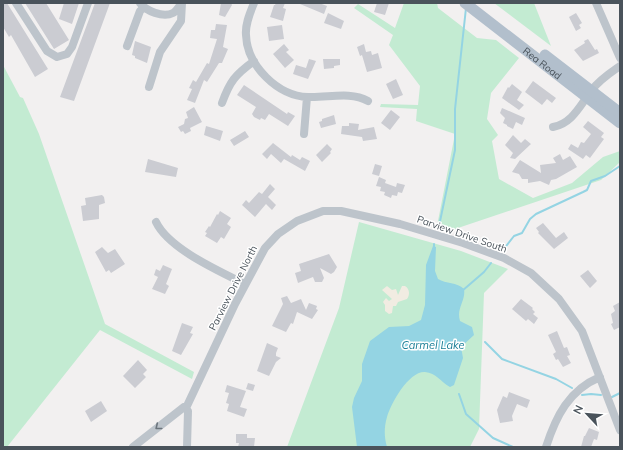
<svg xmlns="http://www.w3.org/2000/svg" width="623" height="450" font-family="Mulish,sans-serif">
  <rect width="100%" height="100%" fill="#f2f0f0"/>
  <path fill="#c3ebd2" d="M404,3h33l1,5 39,30 19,2 23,18 -28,35 -4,26 11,16 -6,6 7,38 34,19 39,-15 31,-26 17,-6v11l-19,18 -149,50 -15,-4 18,-92 -39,-13 1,-12 -37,-2 1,-3 37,1 2,-19 -31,-41 4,-10 -39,-27 4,-4 37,24z
    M494,3h40l17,43z
    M3,65l17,32 3,1 16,36 66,190 89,48 -2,7 -92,-49 -93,117h-4z
    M359,222l102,29 47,18 -24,24 -5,136 -9,18h-183l52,-139z"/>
  <path fill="#f1ece2" d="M387,286l5,4 4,-1 2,6 4,-9h3c5,3 5,9 2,13l-9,3 -2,4h-3l-1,7 -3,1 -4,-3v-6l-2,-3 3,-4 3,3 3,-2 -10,-9z"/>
  <path fill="#94d4e3" d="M433,246l3,1 -1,24 3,8c8,5 19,3 26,10 2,12 -8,19 -4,32l12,6 2,8 -13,12 2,11 -9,27 -4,2c-9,-5 -14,-14 -25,-15 -16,-1 -34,31 -38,45 -3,10 -3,20 0,30h-30l-5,-40 2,-9 8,-17v-17l8,-23 19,-14 20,-1 12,-6 4,-15 1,-40z"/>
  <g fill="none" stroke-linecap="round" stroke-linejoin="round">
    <path stroke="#94d4e3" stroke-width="2" d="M439,226l16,-76v-41l11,-101
      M434,244v4
      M503,250l11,-14 8,-3 8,-14 6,-5 47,-22 4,-2 4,-9 14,-5 15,-10
      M462,291l22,-19 7,-9
      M485,342l17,17 54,20 16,9
      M459,394l7,20 27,24 20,9
      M582,395l9,-1 10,1
      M612,397l8,-4"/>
  </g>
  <path fill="#cbccd2" d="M3,3h4l41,66 -13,8 -24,-42 -2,2 -6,-10z
    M25,3h21l23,37 -15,9z
    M64,3h15l-7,21 -13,-5z
    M95,3h15l-36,98 -14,-4z
    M221,3h10l1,2 -7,12 -6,-2z
    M276,3h9l-2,5 3,1 -3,12 -13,-4 4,-12h1z
    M319,3l8,3 -3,8 -24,-10z
    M377,3h12l-4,12 -11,-3z
    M328,13l16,8 -3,8 -17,-6z
    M576,13l6,10 -3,2 2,3 -5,3 -7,-14z
    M216,24l11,1 -4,22 5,2 -6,14h-3l-12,19 -3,-2 -9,23 -8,-3 5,-11 -3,-1 4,-8 3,2 11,-19 2,1 8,-25 -7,-1 1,-8h4z
    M282,25l2,14 -15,2 -2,-14z
    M588,39l7,11 2,-1 2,4 -16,8 -9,-11 11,-7 -1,-2z
    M135,41l16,6 -4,16 -12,-5v-2l-3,-1z
    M284,44l5,6 -3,2 8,8 -9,8 -12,-14z
    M364,44l2,8 5,-1 1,4 6,-2 4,15 -15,4 -5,-17 -2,1 -3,-9z
    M309,59l7,2 -8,18 -15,-5 3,-9 10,3z
    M323,59h17v6l-6,1v2l-10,1z
    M396,79l7,16 -10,4 -7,-15z
    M533,81l23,17 -4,5 -5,-4 -5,6 -17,-13z
    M512,84l10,8 -5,8 7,5 -5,5 -17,-12 6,-11 1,1z
    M244,85l43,29 1,-2 7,4 -7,10 -19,-12 -4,6 -4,-2 -1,2 -6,-3 -2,-3 4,-7 -19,-12z
    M194,107l8,15 -12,6 1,3 -6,3 -2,-3 -2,1 -3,-5 6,-3 1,-5 3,-1 -2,-6z
    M502,108l23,10 -3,7 -6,-3 -3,7 -6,-3v-1l-4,-2 2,-5 -5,-5z
    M391,110l9,7 -10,13 -9,-7z
    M334,115l2,9 -15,4 -2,-6 3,-1v-2z
    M588,121l16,12 -3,4 3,2 -14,19 -4,-3 -3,4 -15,-10 3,-5 7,4 3,-6 3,1 7,-9 -8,-7z
    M349,123l10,1 -1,6 16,-3 3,12 -14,2 -1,-4 -21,-3 1,-8h7z
    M206,126l17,5 -3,10 -16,-6z
    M245,131l4,6 -15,9 -4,-6z
    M513,135l8,8 4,-4 6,5 -16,15 -5,-1 3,-5 -8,-8z
    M273,143l18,14 1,-2 8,5 2,-3 8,4 -5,10 -21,-12 -3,4 -10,-9 -4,5 -5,-5z
    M327,144l5,5 -2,3 1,1 -9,9 -6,-7z
    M560,154l3,6 7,-4 7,11 -21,12 -5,1 -2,5 -9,-4 -12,2v-4h-6l-3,-5 -7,-2 8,-12 21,13 -1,-8 16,-2 -3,-5z
    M148,159l30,9 -2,9 -31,-5z
    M375,164l7,2 -3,10 -7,-2z
    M379,177l7,3 -1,3 11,4 1,-4 8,2 -3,8 -4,-1 -1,4 -5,-1 -1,3 -7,-3 1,-3 -5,-1 1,-4 -5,-1z
    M270,184l5,5 -7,8 8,8 -4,5 -6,-6 -11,13 -13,-12 4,-5 3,3 10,-11 3,2z
    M102,195l2,2 1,6 -6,2v14l-16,2 -2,-15 5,-1 -1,-7z
    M220,211l11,7 -4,6 4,3 -7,12 -3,-2 -4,6 -12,-7 2,-3 -2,-1 4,-6 1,1 7,-13 1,1z
    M543,223l13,15 8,-6 4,6 -14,11 -16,-16 1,-1 -3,-4z
    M102,247l6,6 7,-4 10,15 -14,9 -2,-3 -3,2 -11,-20z
    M329,254l8,13 -3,5 -3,2 -11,-6 4,10 -2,4h-7l-2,-5 -15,6 -3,-10 6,-2 -2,-7z
    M163,265l9,4 -6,15 3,2 -4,8 -13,-5 6,-12 -4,-2 2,-6 4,2z
    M588,270l9,11 -7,7 -10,-12z
    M287,296l4,7 10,-4 5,11 3,-7 8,3 -1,3 2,1 -6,9 -15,-7 -4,12 -2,-1 -5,9 -14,-6 11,-22 -2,-6z
    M521,299l12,9 -1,1 3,3 -2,2 5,4 -4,6 -6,-5 -2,2 -14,-12z
    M620,302v25l-6,3 -3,-6 2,-1 -2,-9 4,-3 -2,-5z
    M182,323l11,4 -3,6 3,1 -12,21 -9,-4z
    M557,331l7,17 3,-1 3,8 -3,1 4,7 -8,4 -5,-8 -2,1 -3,-6 3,-2 -8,-17z
    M267,343l11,5 -2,5v3l5,2 -5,4 -7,14 -12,-5z
    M138,360l9,10 -4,4 3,3 -11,11 -12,-12z
    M248,383l7,2 -2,6 -7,-2z
    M227,385l19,6 -6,16 7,2 -3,8 -17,-6 2,-7 -3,-1 3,-10 -4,-1z
    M509,392l21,8 -3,8 -10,-4 -5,12 1,5 -13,2 -3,-13 6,-14 4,2z
    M101,401l6,10 -16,11 -6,-11z
    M589,428l10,4 -2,8 -3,-1 -3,8h-10l3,-11h1z
    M236,434h11v4h8l-1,9h-16l1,-4h-3z"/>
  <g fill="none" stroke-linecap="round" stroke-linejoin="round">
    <path stroke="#bdc4cb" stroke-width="8" d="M16,3l31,48 10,6 10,-3 5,-7 16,-44
      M140,3c6,8 23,15 33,10 4,-2 6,-7 9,-10
      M254,3c-4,10 -9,21 -8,32 1,31 32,61 62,62 20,1 42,-6 60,4
      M596,3l24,55
      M127,46l13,-35 4,-4
      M149,87l11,-35 21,-31 1,-18
      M222,103c8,-22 13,-28 32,-42
      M553,127c20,-4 27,-22 39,-37 7,-10 18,-17 28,-24
      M304,134l3,-37
      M156,222c13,27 63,49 89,62
      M186,408l49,-104 30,-56 13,-14 19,-13 26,-10h18l59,13 63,19 41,15 27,15 28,26 23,32 38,99
      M133,447l51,-40 4,4 -1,36
      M546,447c10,-31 23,-57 54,-70"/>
    <g stroke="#b2bfcc" stroke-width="11">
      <path id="s1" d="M465,3l155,120"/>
      <path d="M545,55l75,58"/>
    </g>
  </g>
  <defs><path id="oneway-chevron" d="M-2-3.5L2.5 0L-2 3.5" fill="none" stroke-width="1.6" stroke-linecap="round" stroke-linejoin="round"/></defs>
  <use stroke="#6c757d" href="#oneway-chevron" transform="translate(158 427) rotate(141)"/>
  <g text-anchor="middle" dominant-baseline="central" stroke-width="3" stroke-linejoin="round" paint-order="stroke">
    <g font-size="10" fill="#4a535b" stroke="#fff">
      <text stroke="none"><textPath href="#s1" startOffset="98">Rea Road</textPath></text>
      <text transform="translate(462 234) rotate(19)">Parview Drive South</text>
      <text transform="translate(233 288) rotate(-63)">Parview Drive North</text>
    </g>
    <g font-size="11" font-style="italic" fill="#1a7e96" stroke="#fff">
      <text x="433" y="345">Carmel Lake</text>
    </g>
  </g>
  <rect width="623" height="450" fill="none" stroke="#4a535b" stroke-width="8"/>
  <g transform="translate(587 414) rotate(296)" stroke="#ffffff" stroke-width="3" paint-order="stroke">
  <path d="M0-3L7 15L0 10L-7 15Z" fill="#4a535b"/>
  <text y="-6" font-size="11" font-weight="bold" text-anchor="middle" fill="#4a535b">N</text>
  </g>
</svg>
